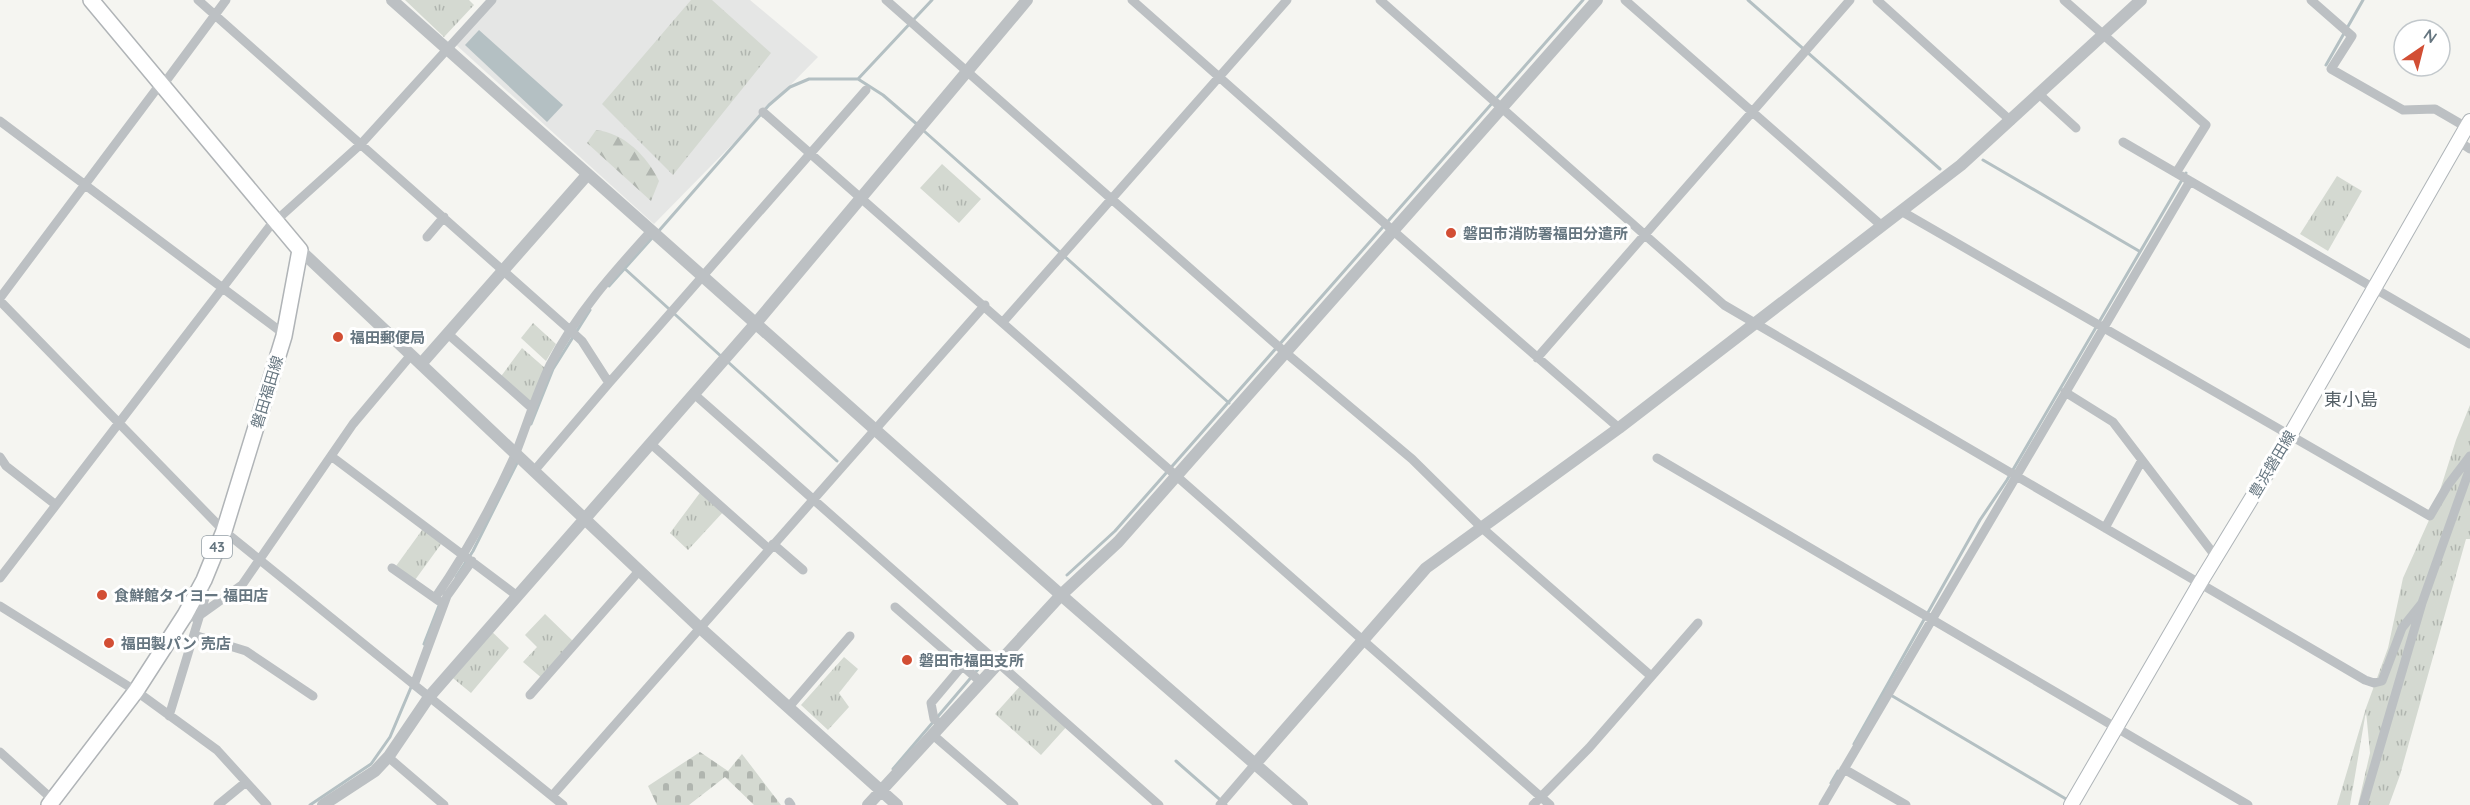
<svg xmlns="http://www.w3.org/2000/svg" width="2470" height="805" font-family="Quicksand,'Noto Sans JP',sans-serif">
  <defs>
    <pattern id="grass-tufts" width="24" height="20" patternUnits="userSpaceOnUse" patternTransform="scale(1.5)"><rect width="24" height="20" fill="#d4d9d1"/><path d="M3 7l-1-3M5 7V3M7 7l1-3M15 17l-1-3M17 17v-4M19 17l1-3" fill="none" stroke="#b0b5af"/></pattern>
    <pattern id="forest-firs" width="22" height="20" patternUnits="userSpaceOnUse" patternTransform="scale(1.5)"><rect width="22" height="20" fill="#d4d9d1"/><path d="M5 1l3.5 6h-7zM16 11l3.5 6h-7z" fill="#b0b5af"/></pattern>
    <pattern id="cemetery-stones" width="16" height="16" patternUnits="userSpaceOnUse" patternTransform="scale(1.5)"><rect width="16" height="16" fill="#d4d9d1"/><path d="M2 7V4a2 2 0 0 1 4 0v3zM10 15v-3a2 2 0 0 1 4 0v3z" fill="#b0b5af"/></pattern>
  </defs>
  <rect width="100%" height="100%" fill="#f5f5f1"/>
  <path fill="#e5e6e5" d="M494,0h256l68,57 -164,167 -200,-181z"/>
  <path fill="url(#grass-tufts)" d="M405,0h64l5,5 -30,32z
    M691,0h21l59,53 -98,122 -71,-71z
    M942,164l39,35 -22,24 -39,-35z
    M2337,176l25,15 -34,60 -28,-17z
    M533,323l23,21 -10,17 -25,-23z
    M522,348l23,20 -13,40 -33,-29z
    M2470,405v134h-4l-66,236 -11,30h-31l12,-52 -4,-42 -16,94h-13l29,-97 22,-60 15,-70 31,-69 22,-69z
    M702,490l23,20 -37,40 -18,-17z
    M425,526l19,14 -29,40 -19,-14z
    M545,614l30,29 -31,37 -21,-18 14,-15 -12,-12z
    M488,628l21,20 -38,45 -23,-19z
    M844,657l14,12 -19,24 10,14 -21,23 -27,-25z
    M1023,683l46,41 -28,31 -46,-41z"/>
  <path fill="url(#forest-firs)" d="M596,130c28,3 51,26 63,51l-8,20 -64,-58z"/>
  <path fill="url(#cemetery-stones)" d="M700,752l28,19 14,-17 39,51h-27l-29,-28 -36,28h-32l-9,-19z"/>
  <path fill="#b4c0c3" d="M479,30l84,75 -16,17 -82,-77z"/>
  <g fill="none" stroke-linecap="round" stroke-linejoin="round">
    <path stroke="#b4c0c3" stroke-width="3" d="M1748,0l192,169
      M2326,65l37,-65
      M858,79l74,-79
      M924,131l305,272
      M1983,160l156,91
      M657,233l112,-128 21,-18 19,-8h49l25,16 36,31
      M624,268l99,90
      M609,286l43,-48
      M728,362l109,99
      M531,424l22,-55 37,-59
      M1067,575l48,-44 468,-531
      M456,577l17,-26 45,-90
      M424,644l16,-41
      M1889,694l177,105
      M1854,744l126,-224 27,-40 179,-307
      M1176,761l50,44
      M893,769l93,-109
      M1831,783l7,-12
      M310,805l61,-41 19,-27 22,-52"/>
    <defs>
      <path id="secondary" d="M2071,805l129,-222 89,-146 181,-316"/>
      <path id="primary" d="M49,805l87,-114 49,-76 19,-35 20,-49 60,-195 16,-86 -209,-250"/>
    </defs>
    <use href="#secondary" stroke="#aeb4b8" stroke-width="16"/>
    <use href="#primary" stroke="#b0b4b7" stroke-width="18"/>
    <path stroke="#bcc0c3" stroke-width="9" d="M198,0l372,330 12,11 27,42
      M886,0l400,353 126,106 69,68 170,149
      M1132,0c162,143 323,287 487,428
      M1380,0l344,305 641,375 9,3 8,-2 20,-53 20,-25
      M1625,0l257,226
      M1877,0l134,121
      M2064,0l142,125 -30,48
      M2311,0l41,36 -21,33 72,41 32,-1 31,18
      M163,85l63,-85
      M2040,95l36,33
      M763,112l787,693
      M0,121l284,213
      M2458,141l12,8
      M2123,142l347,202
      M1901,211l529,305 18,-31 22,-29
      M427,237l17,-20
      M0,298l161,-215
      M0,301l224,230 339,274
      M1003,322l284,-322
      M448,334l84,74
      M1537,358l313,-358
      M2065,392l48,30 103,135
      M694,394l465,411
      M651,444l118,105
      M331,456l185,139
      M0,457l6,9 50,39
      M1657,458l591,347
      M534,471l75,-88 257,-293
      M2105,528l37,-68
      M773,544l30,26
      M392,568l47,33
      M0,578l270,-352 91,-82 131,-144
      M435,598c32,-46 57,-92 80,-143 12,-30 21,-61 35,-90 26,-51 63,-92 101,-134
      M0,606l136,85 81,59 50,55
      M895,607l86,75
      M183,619l17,-4 42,-30 111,-161 58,-69
      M194,635l52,16 67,45
      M414,685l33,-89 25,-35
      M530,695l109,-124
      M788,708l62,-72
      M169,716l36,-118 -1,-15
      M942,725l-8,-6 -3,-16 32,-38
      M933,735l81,70
      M0,752l53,48
      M388,757l56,48
      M1844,769l62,36
      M552,796l433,-491
      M789,802l2,3
      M218,805l28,-23
      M1220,805l36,-42
      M1533,805l56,-57 109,-125
      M1823,805l367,-624
      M2363,805l59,-202 48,-135"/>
    <path stroke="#bcc0c3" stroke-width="12" d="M392,0l669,595 241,210
      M300,250l398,376 199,179
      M421,364l166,-189
      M1256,763l170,-195 193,-140 342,-263 180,-165
      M323,805l52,-34 14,-15 40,-59 327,-374 271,-323
      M868,805l193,-210 57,-53 479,-542"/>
    <use href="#secondary" stroke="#fff" stroke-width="14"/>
    <use href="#primary" stroke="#fff" stroke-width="15"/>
  </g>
  <g fill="#d24e34" stroke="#fff" stroke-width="2">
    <circle cx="1451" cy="233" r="6"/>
    <circle cx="338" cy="337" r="6"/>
    <circle cx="102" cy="595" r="6"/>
    <circle cx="109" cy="643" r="6"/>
    <circle cx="907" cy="660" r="6"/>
  </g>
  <g text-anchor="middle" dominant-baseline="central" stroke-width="6" stroke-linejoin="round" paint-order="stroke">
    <rect fill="#fff" stroke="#949fa6" stroke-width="1.5" x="202" y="536" width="30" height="22" rx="4.5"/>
    <g font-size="14" font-weight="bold" fill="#667680">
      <text x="217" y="547">43</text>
    </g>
    <g font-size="15" font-weight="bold" fill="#667680" stroke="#fff" text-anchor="start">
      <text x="1463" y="233">磐田市消防署福田分遣所</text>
      <text x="350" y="337">福田郵便局</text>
      <text x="114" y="595">食鮮館タイヨー 福田店</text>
      <text x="121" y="643">福田製パン 売店</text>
      <text x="919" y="660">磐田市福田支所</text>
    </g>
    <g font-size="15" fill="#667680" stroke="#fff">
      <text transform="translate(267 392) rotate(-73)">磐田福田線</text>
      <text transform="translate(2272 464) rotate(-59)">豊浜磐田線</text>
    </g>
    <g font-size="18" fill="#545f66" stroke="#fff">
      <text x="2351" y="399">東小島</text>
    </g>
  </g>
  <g transform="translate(2422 48) rotate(35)"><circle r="28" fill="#ffffff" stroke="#c2c8cc" stroke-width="1.5"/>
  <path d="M0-4.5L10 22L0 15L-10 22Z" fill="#d24e34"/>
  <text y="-9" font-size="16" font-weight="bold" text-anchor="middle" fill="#667680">N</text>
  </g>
</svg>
